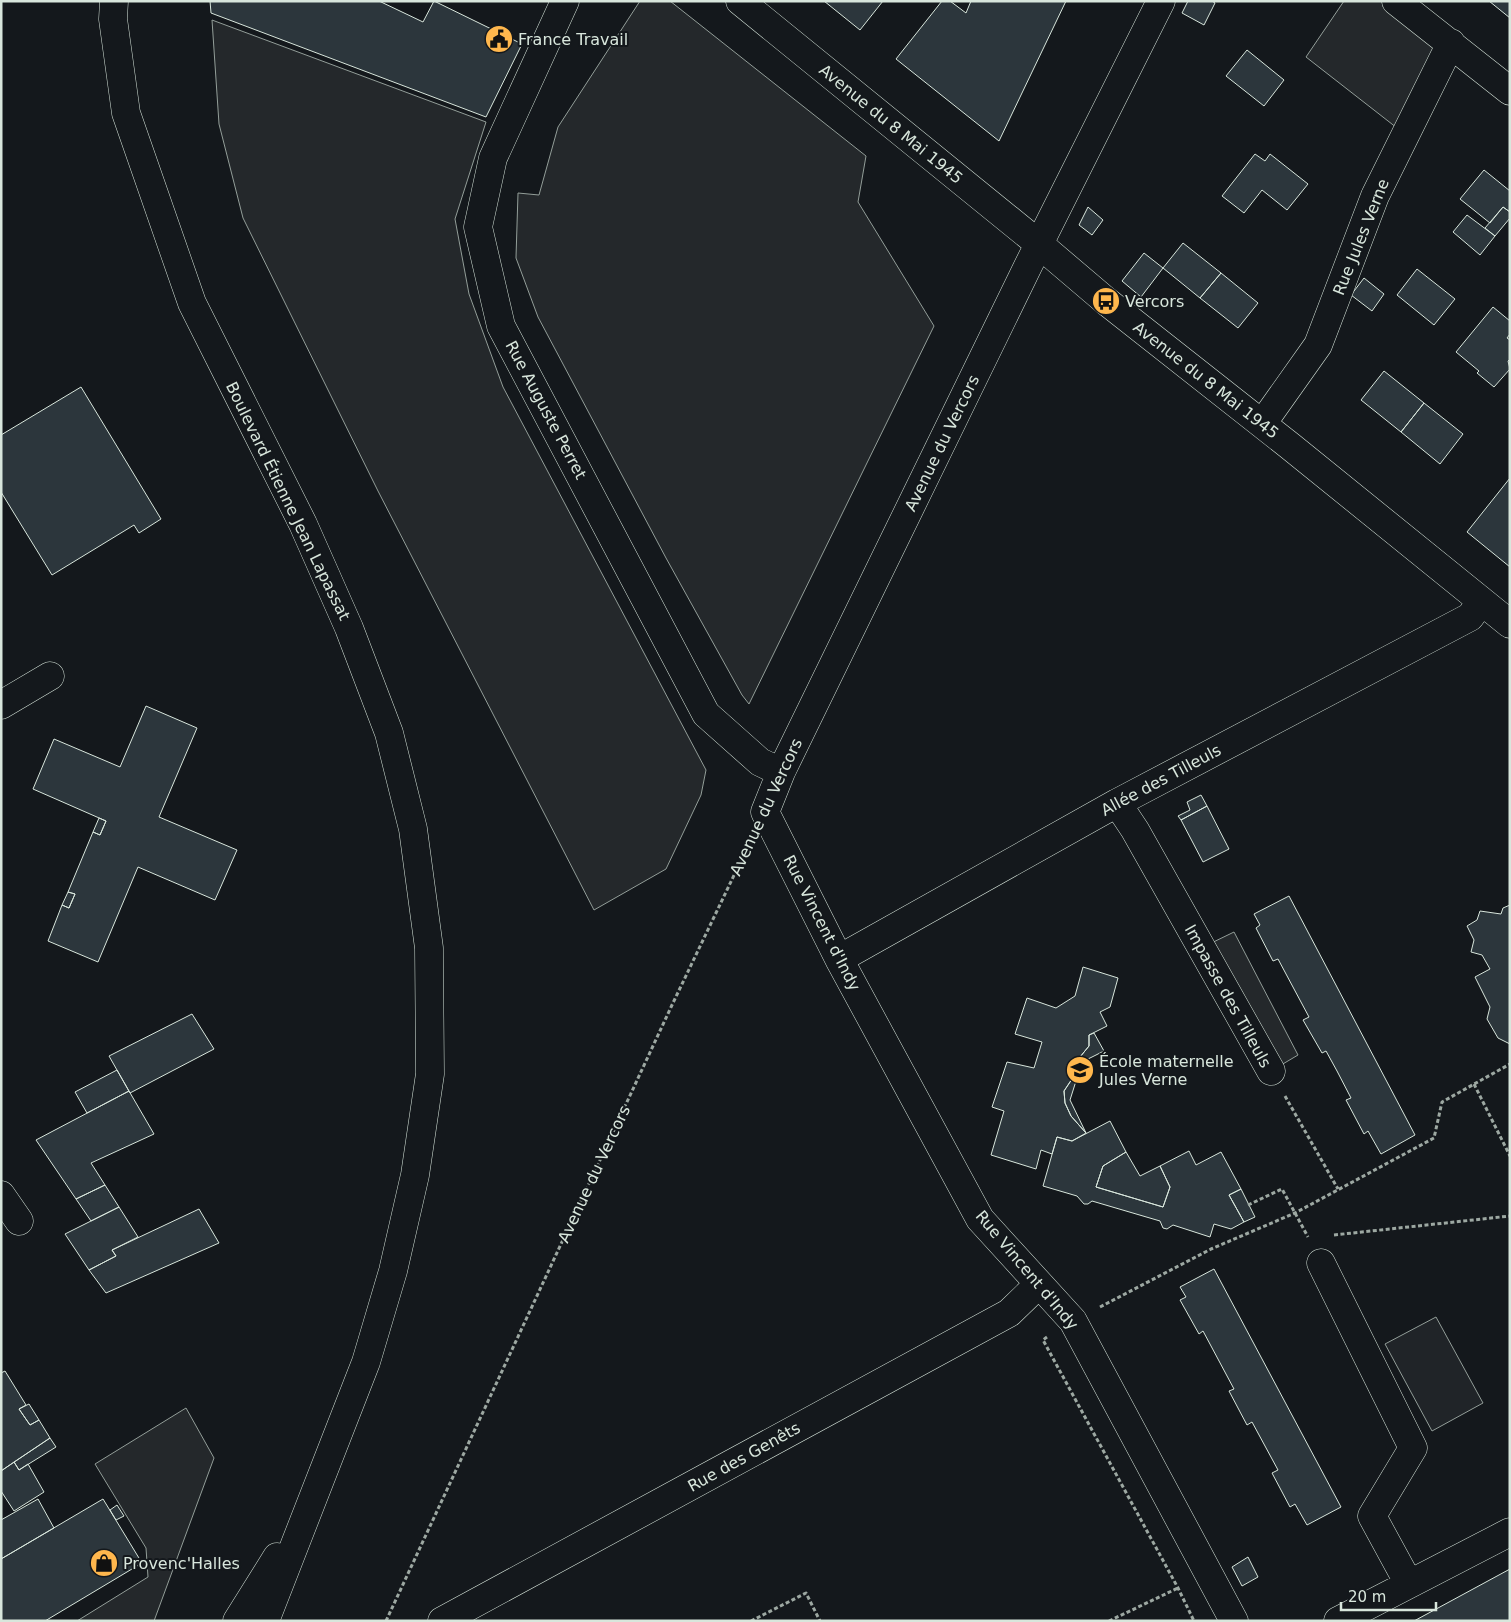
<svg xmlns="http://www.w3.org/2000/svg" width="1511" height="1622" font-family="'DejaVu Sans',sans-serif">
  <rect width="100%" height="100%" fill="#14181c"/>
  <path fill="#202428" stroke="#939e99" d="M1436,1317l47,86 -51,28 -47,-87z"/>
  <path fill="#24282b" stroke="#939e99" d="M640,1h30l196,155 -8,46 76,124 -185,378 -7,-9 -76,-137 -128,-241 -22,-59 2,-65 21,2 19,-68z
    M1344,1h52l55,42 -45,92 -100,-78z
    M212,20l274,102 -31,97 14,75 34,93 203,383 -5,25 -35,74 -72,41 -216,-419 -135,-273 -24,-94z
    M1234,932l64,123 -27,16 -70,-123z
    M186,1408l28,50 -60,163h-77l71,-44 -2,-29 -51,-84z"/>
  <path fill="#2c363c" stroke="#d8e6dc" d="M210,1h169l44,21 11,-21 88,43 -36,73 -275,-104z
    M824,1h59l-23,29z
    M942,1h8l16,12 5,-12h95l-67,140 -103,-82z
    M1188,1h24l3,2 -11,22 -22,-12z
    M1489,1h21v17z
    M1247,50l37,30 -20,26 -38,-30z
    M1255,154l10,7 5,-7 38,30 -21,26 -25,-20 -18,23 -22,-17z
    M1484,170l26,21v21l-7,-5 -13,16 -30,-24z
    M1088,207l15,13 -11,15 -13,-10z
    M1503,207l7,5v6l-15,18 -10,-8z
    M1467,215l28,21 -15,19 -27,-23z
    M1183,243l38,30 -21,25 -37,-30z
    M1144,253l19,15 -22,29 -19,-16z
    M1417,269l38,30 -21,26 -37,-30z
    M1221,273l37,30 -20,25 -38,-30z
    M1364,278l20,16 -12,17 -21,-16z
    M1493,307l17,14v13l-3,4 3,2v19l-2,2 2,8 -16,18 -17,-14 2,-2 -23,-19z
    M1384,371l40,32 -23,29 -40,-32z
    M81,387l80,132 -22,14 -5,-8 -82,50 -51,-83v-57z
    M1424,403l39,31 -23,30 -39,-32z
    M1510,478v89l-43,-35z
    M146,706l51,22 -38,89 78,33 -22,50 -77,-33 -40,95 -50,-21 14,-36 7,3 6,-14 -7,-2 25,-60 7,3 6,-14 -73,-32 21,-50 66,28z
    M1201,795l6,11 -26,14 -3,-4 12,-6 -3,-8z
    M1207,806l22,43 -26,13 -22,-42z
    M99,818l7,3 -6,14 -7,-3z
    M68,892l7,2 -6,14 -7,-3z
    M1289,896l126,239 -34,19 -13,-23 -4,3 -18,-34 5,-2 -14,-27 -11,-20 -4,2 -19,-33 6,-3 -31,-58 -5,2 -17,-33 4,-3 -6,-11z
    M1510,905v139l-12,-6 -11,-19 3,-12 -15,-30 15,-8 -8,-14 -11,-3 3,-12 -7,-14 10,-6 3,-9 21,3 2,-6z
    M1083,967l35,11 -8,29 -10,5 7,14 -18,9v11l-9,11 -6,19 -10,15 1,12 6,13 15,17 -14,8 -15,-4 -5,17 -11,-4 -5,19 -45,-14 13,-44 -12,-4 15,-45 27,6 8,-26 -27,-8 12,-36 29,10 19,-12z
    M192,1014l22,35 -84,44 -21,-37z
    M1094,1033l10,18 -22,11 -12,38 16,33 -15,-17 -6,-13 -1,-12 10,-15 6,-19 9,-11v-11z
    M117,1070l12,21 -42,22 -12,-21z
    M129,1091l25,43 -63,29 14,22 -29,14 -40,-59z
    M1110,1121l16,31 -23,14 -7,21 67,20 7,-20 -10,-21 29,-15 7,14 25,-13 20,37 -12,6 15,27 -13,7 -17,-5 -4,13 -37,-12 -6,4 -4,-1 -3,-7 -68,-20 -4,3h-4l-7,-8 -34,-10 14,-49 15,4z
    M1126,1152l14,24 20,-10 10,21 -7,20 -67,-20 7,-21z
    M105,1185l14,22 -28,14 -15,-22z
    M1241,1189l14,28 -11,5 -15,-27z
    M119,1207l19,30 -26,13 4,6 -27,14 -24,-36z
    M199,1209l20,34 -113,50 -17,-23 27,-14 -4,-6z
    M1214,1269l127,238 -34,18 -12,-21 -5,3 -18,-34 6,-3 -26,-48 -5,3 -18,-34 5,-2 -31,-58 -4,3 -19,-34 6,-3 -6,-10z
    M5,1371l21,34 -7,4 11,16 9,-5 11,18 -49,33v-98z
    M29,1404l10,16 -9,5 -11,-16z
    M50,1438l6,9 -37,23 -5,-8z
    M14,1462l5,8 9,-6 16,28 -30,19 -13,-20v-20z
    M38,1499l16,29 -53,31v-39z
    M103,1499l39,64 -97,58h-44v-62z
    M117,1505l7,11 -8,4 -6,-10z
    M1248,1557l10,20 -16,9 -10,-19z
    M1510,1569v52h-96z"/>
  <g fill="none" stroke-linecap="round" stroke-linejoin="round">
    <defs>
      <path id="minor" d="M565,1l-72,157 -15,69 23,99 205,388 54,48 21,10
        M740,1l299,243 67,57 184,145 220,178
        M1161,1l-133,265 -247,506 -16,40 74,147 141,260 93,102 161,300
        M1396,1l114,90
        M1262,424l56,-79 57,-149 76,-153
        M1,705l49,-29
        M1117,803l18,27 136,241
        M839,959l278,-156 353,-186 11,-15
        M1,1195l18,26
        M1321,1263l92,185 -41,68 37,68
        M442,1621l567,-308 30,-29
        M1338,1621l172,-89"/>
      <path id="primary" d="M114,1l-1,18 13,94 66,190 111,221 46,104 40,105 24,96 16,119 1,126 -15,101 -22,96 -27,91 -101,259
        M237,1621l40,-64"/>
    </defs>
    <use href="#minor" stroke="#d8e6dc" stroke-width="29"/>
    <use href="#primary" stroke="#d8e6dc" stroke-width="29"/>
    <path stroke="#9da8a2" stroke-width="3" stroke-dasharray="4 2.5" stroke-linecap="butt" d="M1474,1084l36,72
      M1285,1096l53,93
      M1248,1205l34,-16 26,48
      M1334,1235l176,-19
      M1100,1307l111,-58 84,-36 139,-75 8,-36 68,-38
      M1047,1337l-4,3 135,248 16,33
      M386,1621l286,-616 76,-159
      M751,1621l55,-28 14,28
      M1109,1621l69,-33"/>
    <use href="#minor" stroke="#14181c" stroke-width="28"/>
    <use href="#primary" stroke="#14181c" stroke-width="28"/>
  </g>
  <defs>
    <symbol id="civic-disc" viewBox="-11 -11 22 22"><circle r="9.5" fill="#ffb74d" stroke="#14181c"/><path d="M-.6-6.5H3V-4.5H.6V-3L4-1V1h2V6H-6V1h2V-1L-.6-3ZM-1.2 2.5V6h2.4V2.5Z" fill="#111"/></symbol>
    <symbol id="bus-disc" viewBox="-11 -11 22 22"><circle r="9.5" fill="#ffb74d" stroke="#14181c"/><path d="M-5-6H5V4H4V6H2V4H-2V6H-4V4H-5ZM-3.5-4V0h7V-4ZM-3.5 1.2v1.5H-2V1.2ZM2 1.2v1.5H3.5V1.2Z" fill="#111"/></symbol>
    <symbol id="school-disc" viewBox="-11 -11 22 22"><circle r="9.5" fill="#ffb74d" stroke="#14181c"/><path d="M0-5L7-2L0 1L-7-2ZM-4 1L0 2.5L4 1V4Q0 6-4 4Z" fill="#111"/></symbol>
    <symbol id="shop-disc" viewBox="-11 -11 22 22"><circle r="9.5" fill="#ffb74d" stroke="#14181c"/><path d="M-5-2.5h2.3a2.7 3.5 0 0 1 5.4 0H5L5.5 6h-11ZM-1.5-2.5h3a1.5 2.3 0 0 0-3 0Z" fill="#111"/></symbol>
  </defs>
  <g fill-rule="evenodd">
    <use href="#civic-disc" x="483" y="23" width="32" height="32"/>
    <use href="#bus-disc" x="1090" y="285" width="32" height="32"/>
    <use href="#school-disc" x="1064" y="1054" width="32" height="32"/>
    <use href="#shop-disc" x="88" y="1547" width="32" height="32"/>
  </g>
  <g text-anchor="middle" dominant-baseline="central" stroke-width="4" stroke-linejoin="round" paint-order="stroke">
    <g font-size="16" fill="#d8e6dc" stroke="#14181c" text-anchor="start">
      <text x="518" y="39">France Travail</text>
      <text x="1125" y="301">Vercors</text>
      <text x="1099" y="1061">École maternelle<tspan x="1099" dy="18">Jules Verne</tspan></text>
      <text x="123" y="1563">Provenc'Halles</text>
    </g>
    <g font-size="16" fill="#d8e6dc" stroke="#14181c">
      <text transform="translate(891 124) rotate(39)">Avenue du 8 Mai 1945</text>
      <text transform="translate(1361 237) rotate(-68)">Rue Jules Verne</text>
      <text transform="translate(1206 380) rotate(38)">Avenue du 8 Mai 1945</text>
      <text transform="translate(546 410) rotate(62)">Rue Auguste Perret</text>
      <text transform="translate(942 443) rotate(-64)">Avenue du Vercors</text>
      <text transform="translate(288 501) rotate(64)">Boulevard Étienne Jean Lapassat</text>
      <text transform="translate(1161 780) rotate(-28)">Allée des Tilleuls</text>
      <text transform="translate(766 807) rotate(-65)">Avenue du Vercors</text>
      <text transform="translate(822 923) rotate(63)">Rue Vincent d'Indy</text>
      <text transform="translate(1228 996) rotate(61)">Impasse des Tilleuls</text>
      <text transform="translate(594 1174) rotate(-65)">Avenue du Vercors</text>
      <text transform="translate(1027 1270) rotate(50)">Rue Vincent d'Indy</text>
      <text transform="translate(744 1457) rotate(-29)">Rue des Genêts</text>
    </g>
  </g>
  <rect width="1511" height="1622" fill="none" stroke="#d8e6dc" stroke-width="5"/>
  <path d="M1341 1602v8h95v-8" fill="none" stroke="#d8e6dc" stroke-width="2.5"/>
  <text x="1348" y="1602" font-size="15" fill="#d8e6dc" stroke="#14181c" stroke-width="4" paint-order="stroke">20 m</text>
</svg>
